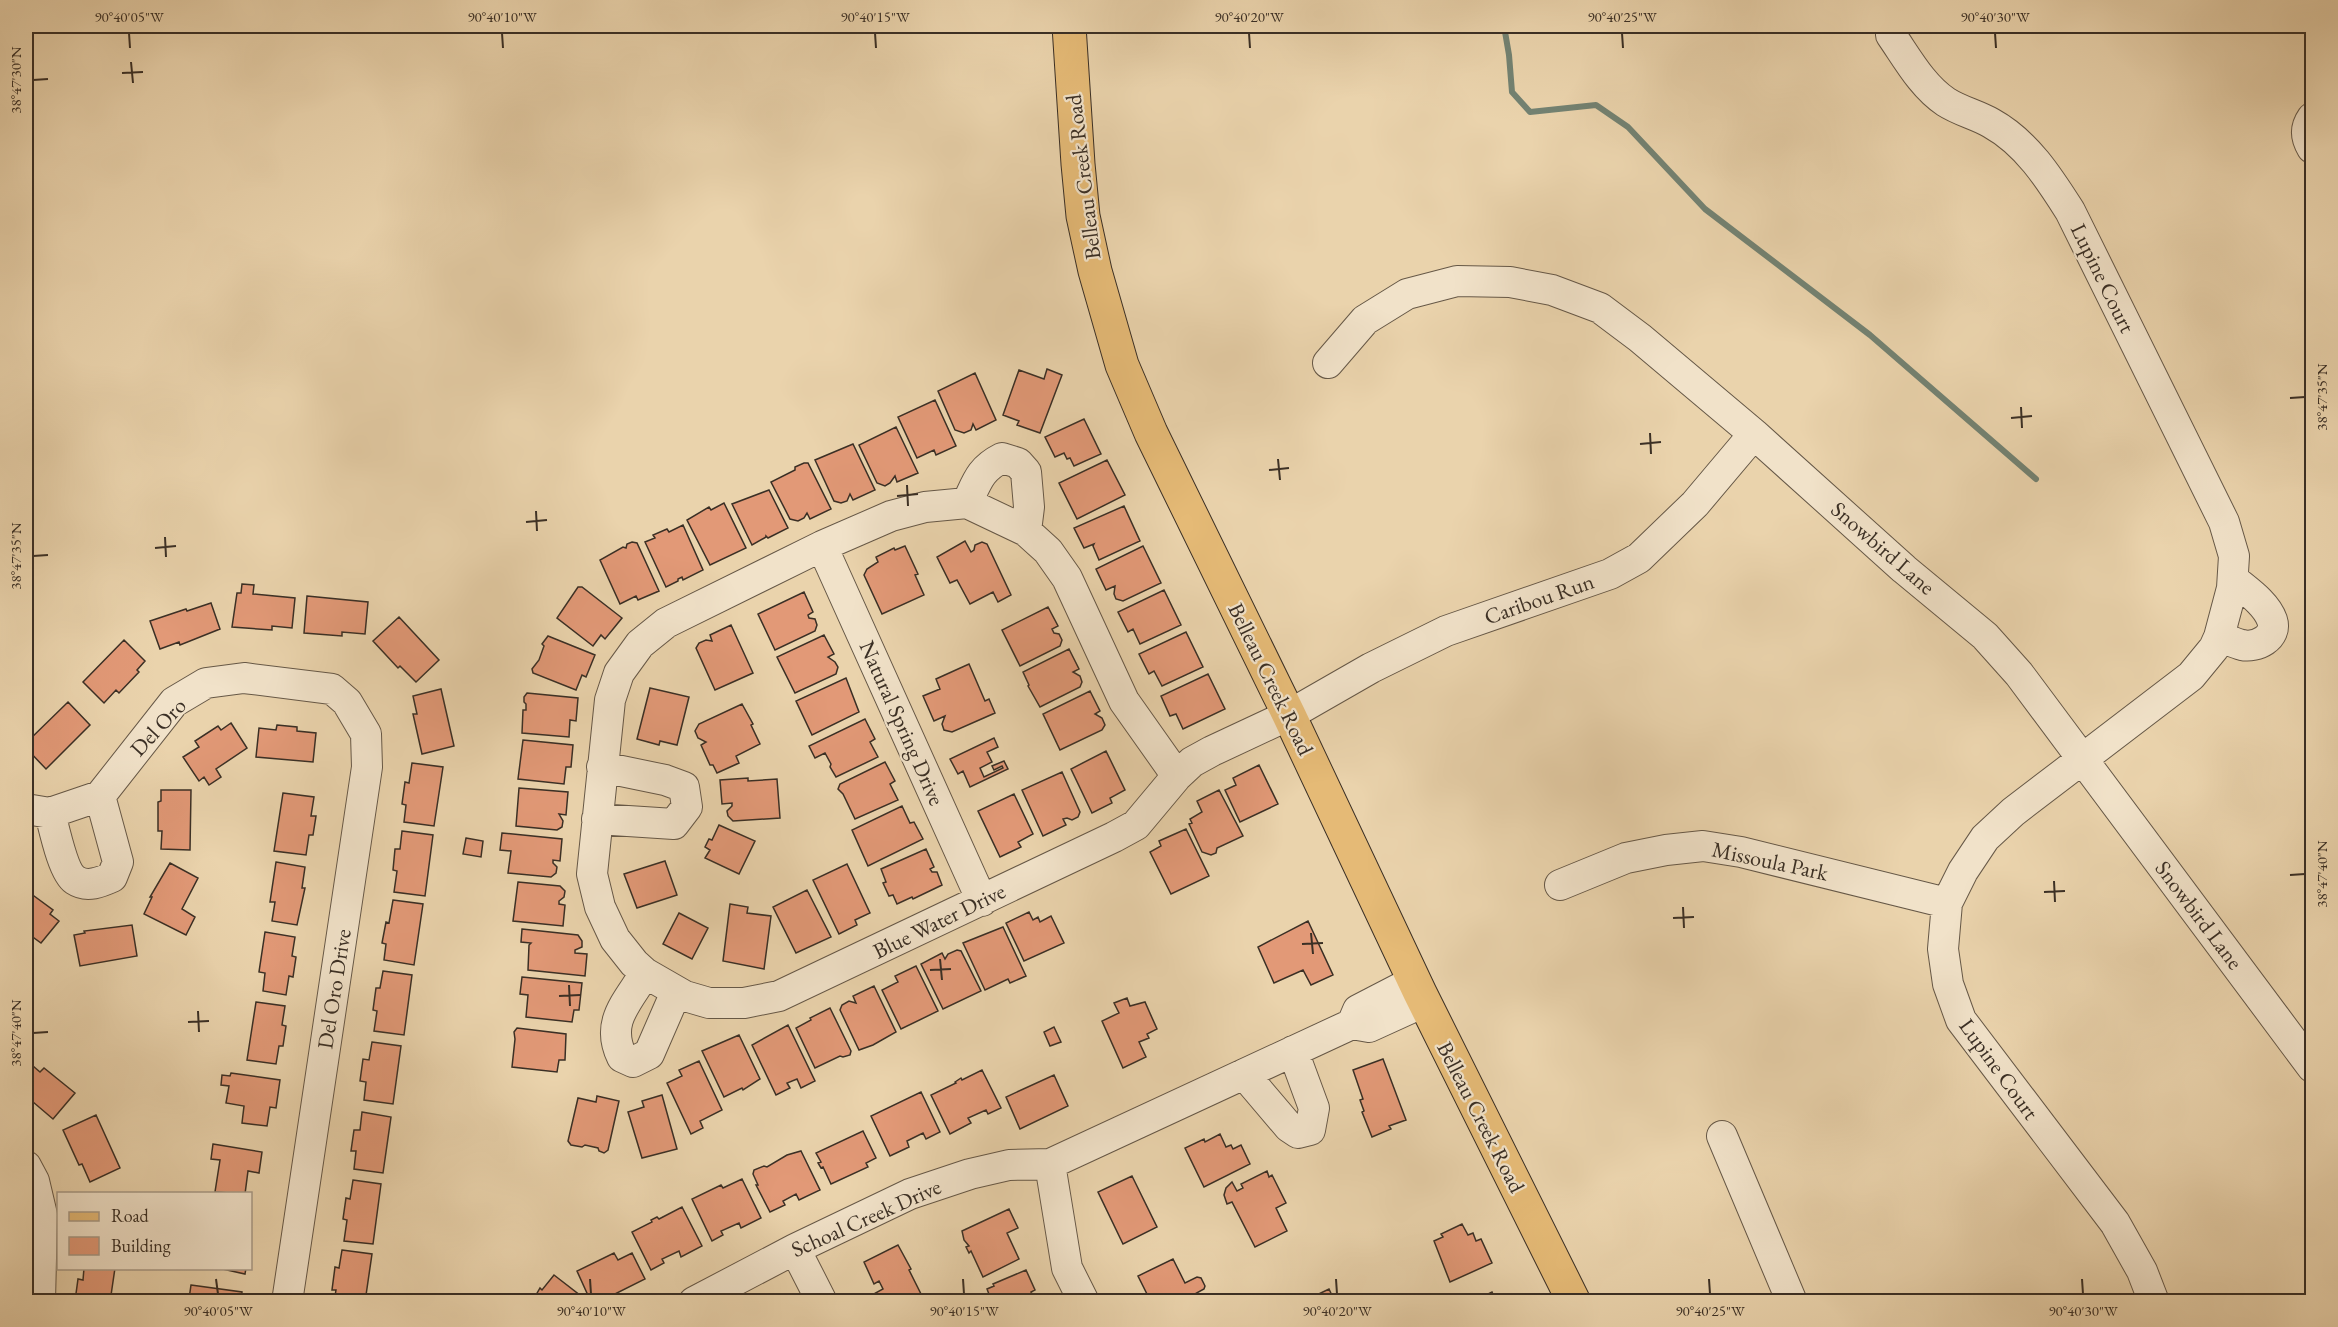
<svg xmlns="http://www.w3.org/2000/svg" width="2338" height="1327" font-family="'EB Garamond',serif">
  <rect width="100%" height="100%" fill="#ead3ac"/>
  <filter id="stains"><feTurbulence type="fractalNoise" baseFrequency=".00333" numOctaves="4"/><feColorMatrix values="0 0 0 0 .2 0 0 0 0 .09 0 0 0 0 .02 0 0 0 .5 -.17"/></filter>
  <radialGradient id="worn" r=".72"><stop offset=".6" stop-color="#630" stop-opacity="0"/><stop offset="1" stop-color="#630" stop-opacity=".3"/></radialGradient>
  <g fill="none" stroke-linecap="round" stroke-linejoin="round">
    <path stroke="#738272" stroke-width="6" d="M1504,26l5,29 3,37 18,20 66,-7 32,22 77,82 165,126 166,144"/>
  </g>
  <path fill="#e29977" stroke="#3a2f25" stroke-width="1.5" d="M1047,369l15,6 -22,58 -23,-8 2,-4 -16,-6 16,-45 25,9z
    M975,373l21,47 -20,10 -3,-6 -2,6 -7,3 -9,-3 -17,-39z
    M935,400l21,46 -20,9 -2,-5 -17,8 -19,-41z
    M1084,419l17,35 -27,12 -4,-8 -3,1 -3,-6 -9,4 -10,-20z
    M896,427l22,46 -21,9 -2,-6 -5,7 -5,3 -8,-3 -18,-38z
    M853,444l22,46 -22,10 -3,-6 -3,7 -6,2 -7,-2 -19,-41z
    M1107,460l18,35 -48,24 -18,-36z
    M804,463h4l23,46 -21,10 -3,-6 -3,5 -6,3 -8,-2 -19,-37 24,-12v-3z
    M769,490l19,38 -20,10 -2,-2v1l-14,8 -20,-41z
    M724,503l22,45 -36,17 -23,-45 22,-13 2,3z
    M1124,506l16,35 -41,19 -6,-14 1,-2 -10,4 -10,-20z
    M683,525l20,45 -20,10 -1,-3 -4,2v2l-12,6 -21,-45 10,-4 -2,-3 14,-6 2,3z
    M965,541l6,11 3,-2 1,-5 7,-3 5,2 24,51 -13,7 -5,-10 -23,12 -13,-24 -7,3 -13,-26z
    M632,542l5,1 22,48 -21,9 -2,-4 -16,8 -20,-44 23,-13 3,1 1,-4z
    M905,546l13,28 -3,1 9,20 -42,19 -18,-39 3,-6 11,-7 -2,-5 18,-9 1,2z
    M1143,546l18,37 -38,18 -7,-2 -2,-5 1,-8 -9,4 -10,-21z
    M242,584l12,1 -1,9 42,4 -3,30 -20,-2v4l-40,-3 5,-34h4z
    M578,587h4l40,31 -17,21 -4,-4 -8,11 -36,-28z
    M1164,590l17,35 -41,19 -7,-15 -5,3 -10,-20z
    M804,592l9,20 -5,3 1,3 6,1 2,6 -2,6 -40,19 -17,-36z
    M307,596l61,6 -3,32 -23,-2v4l-38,-3z
    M211,603l9,26 -40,16 -1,-3 -19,7 -10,-28 36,-12 1,2z
    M1048,607l10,19 -6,3 2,4 5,1 3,6 -2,6 -40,20 -18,-36z
    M399,617l40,43 -23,22 -16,-16 -2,2 -25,-27z
    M731,625l22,48 -38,17 -19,-42 3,-5 7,-3 6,1 -2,-6z
    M1186,632l17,35 -41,19 -8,-15 -5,3 -10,-20z
    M824,635l10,19 -6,3 7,5 3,5 -2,7 -41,19 -18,-36z
    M548,636l47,19 -9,22 -4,-2 -6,15 -43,-17 -1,-4 7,-9 5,-14 -2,-2z
    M124,640l21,21 -8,9 2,2 -20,21 -3,-3 -12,13 -21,-21z
    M1069,649l10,20 -6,3 7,4 2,6 -2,5 -40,20 -12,-21 1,-1 -6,-13z
    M969,664l16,37 4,-2 6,14 -43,19 -8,-2 -2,-6 3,-8 -11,5 -11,-25 17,-7 -4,-10z
    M1208,674l17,35 -42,20 -7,-15 -6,2 -9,-20z
    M846,678l13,34 -47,23 -16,-34z
    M650,688l39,9 -12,48 -17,-4 -1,4 -22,-6z
    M441,689l13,57 -32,8 -9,-40h4l-4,-18z
    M1090,691l10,20 -5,3 7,4 3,7 -3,5 -42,20 -17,-36z
    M527,693l51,5 -2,23 -6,-1 -1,17 -47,-4 1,-23h3v-6l-2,-2v-5z
    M68,702l22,23 -44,44 -20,-21v-5z
    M742,704l11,20 -2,1 9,19 -24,12 3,7 -22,10 -4,-8h-3l-9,-20 5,-3 -8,-4 -3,-7 4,-7z
    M865,719l10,20 -5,3 8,15 -42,20 -6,-10 1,-3 -6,-11 -10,5 -6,-12z
    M231,723l16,25 -31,21 5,8 -12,8 -5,-8 -5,4 -16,-24 16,-10 -4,-6 23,-15 3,4z
    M277,725l20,2v4l19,2 -3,29 -57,-5 3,-29 17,2z
    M994,738l4,9 -11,5 5,10 -12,6 4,9 19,-9 -1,-2 -8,4 -2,-4 12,-5 4,8 -38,18 -7,-16 -5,3 -8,-15z
    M523,740l50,5 -2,22h-5l-2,17 -46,-5z
    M1106,751l19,39 -15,8 2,5 -20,10 -21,-44z
    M885,762l10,19 -5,3 8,16 -43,19 -12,-25 -5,-5 2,-5z
    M412,763l31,4 -9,59 -30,-4 2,-17 -4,-1 3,-22 4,1z
    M1259,765l19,39 -38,18 -15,-32 11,-5 -3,-7z
    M1062,772l18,40 -2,5 -6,3 -5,-2 -4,1 3,6 -23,11 -21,-46z
    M748,778v3l29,-2 3,39 -47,3 -5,-5 -1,-5 5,-5v-3l-10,1 -2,-24z
    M519,788l49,4 -2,23 -7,-1 4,7 -1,6 -5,3 -41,-4z
    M161,790h30l-1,60 -29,-1 1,-18h-4v-29l3,-1z
    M1219,790l24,46 -26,12 -1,5 -5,2 -9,-3 -13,-28 3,-1 -2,-4 12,-7 -5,-11z
    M283,793l31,4 -3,19h5l-3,19h-4l-3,20 -32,-4z
    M1014,794l19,40 -15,8 3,5 -21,10 -22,-46z
    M902,806l8,17 4,-1 9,17 -55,27 -16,-36z
    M719,825l36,16 -16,33 -34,-16 5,-8 -5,-3 4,-8 3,1z
    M1186,829l23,47 -38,18 -21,-42 11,-6 -2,-5z
    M402,831l31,4 -8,61 -31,-4 3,-21 -4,-1 2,-21h5z
    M502,833l60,6 -2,22 -7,-1v3l4,4 -1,6 -5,4 -43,-4 3,-22 -11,-1z
    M466,838l17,3 -2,16 -18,-3z
    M926,849l8,18 -4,2 2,3h5l5,13 -29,14 -1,-2 -15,7 -4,-9 -4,1 -6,-13 3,-1 -5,-13z
    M665,861l12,34 -40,13 -13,-34z
    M276,862l29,5 -3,21h3l-8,37 -25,-4 3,-19h-5z
    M170,863l28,15 -16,31 13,8 -9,18 -42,-21 8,-17h-2z
    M847,864l23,49 -15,7 2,5 -18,9 -26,-54z
    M518,882l42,4 5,5 -1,6 -5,4v3l6,1 -2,21 -50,-5z
    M807,890l24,47 -35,16 -23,-46z
    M30,893l23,17 -3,4 9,7 -18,22 -15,-11v-38l2,2z
    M393,900l30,4 -9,61 -30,-5 2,-16 -4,-1 4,-21 3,1z
    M730,904l18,3 -1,6 24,3 -7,53 -41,-8z
    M1029,912l4,8 5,-3 2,5 11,-6 13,27 -40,18 -18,-38z
    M679,913l29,15 -16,31 -29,-15z
    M1308,921l25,54 -22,10 -8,-15 -29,13 -16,-36z
    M132,925l5,31 -57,10 -6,-31 11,-2 -1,-2z
    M1003,927l23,49 -16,7 -2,-4 -23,11 -22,-47z
    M522,929l56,6 4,6v6l-7,3v3l12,1 -2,22 -57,-6 1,-25 2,-2 -10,-1z
    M265,932l30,5 -3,19 4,1 -3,20 -4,-1 -3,19 -23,-4 2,-18 -6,-1z
    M957,950l4,1 20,40 -38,18 -22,-45 21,-11 3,6 3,-5z
    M916,966l22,45 -37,18 -19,-39 16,-8 -3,-6z
    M383,971l29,4 -8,60 -30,-4 3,-20 -4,-1 3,-22h4z
    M522,977l60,6 -3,27h-5l-2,12 -46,-5 2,-22 -8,-1z
    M874,986l22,46 -23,13 -14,5 -19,-40 2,-5 7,-4 7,2 -3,-7z
    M1127,998l3,8 15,-4 12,27 -10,5 2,4 -10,4 7,15 -23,11 -21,-47 17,-8 -5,-10z
    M256,1002l29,4 -3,19 4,1 -3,20h-4l-3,18 -29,-4z
    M830,1008l21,43 -1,4 -7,2 -3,-1 -25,12 -19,-40 15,-8 -1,-2z
    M788,1025l27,56 -14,7 -4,-9 -10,4 3,5 -14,7 -24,-50z
    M1054,1027l7,15 -11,4 -6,-14z
    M517,1028l49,6 -1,26h-6l-2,12 -45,-5 3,-28 -1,-7z
    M739,1035l21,44 -17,11 -1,-2 -18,9 -22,-46z
    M372,1042l29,4 -8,58 -29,-4 2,-18 -6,-1 3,-22 6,1z
    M1383,1059l23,61 -17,6 2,3 -19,8 -10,-25 2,-1 -4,-11 3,-1 -10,-29z
    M26,1060l14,12 4,-4 31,25 -22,26 -27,-23z
    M699,1061l23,49 -22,11 3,7 -12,6 -24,-51 15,-7 -3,-6z
    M982,1070l19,38 -13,6 -2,-4 -18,8 3,5 -21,11 -19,-39 25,-12 -1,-1 6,-4 1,2z
    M231,1073l49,7 -4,28 -6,-1 -3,19 -25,-3 2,-17 -18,-3 3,-17 -8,-1 1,-10 8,1z
    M1054,1075l14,31 -48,23 -14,-32z
    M921,1092l19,40 -14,7 -3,-6 -16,8 2,6 -19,9 -19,-40z
    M662,1095l15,54 -35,9 -14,-46 16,-5 -2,-6z
    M597,1096l22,5 -11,49 -4,3 -5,-2 -1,-3 -13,-3 -3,2 -11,-2 -3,-4 10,-43 18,4z
    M362,1112l29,5 -8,56 -29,-4 2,-18h-5l3,-21h6z
    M96,1115l24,53 -30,14 -8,-18 -3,1 -16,-35z
    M863,1131l13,27 -10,5 2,4 -37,17 -8,-17 -2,1 -3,-5 3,-1 -5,-9z
    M1220,1134l6,13 5,-2 2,4 8,-4 9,19 -46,23 -19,-39 19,-9 1,3z
    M213,1144l49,8 -3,21 -11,-2 -3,23 -30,-2 5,-32 -9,-1z
    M801,1151l19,39 -21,10 -3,-6 -13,7 2,4 -15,7 -14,-27h2l-5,-11 1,-4 10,-4 3,1 20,-12z
    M1267,1171l2,6 3,-2 14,28 -10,5 11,23 -32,16 -23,-45 -5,2 -3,-9 2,-7 6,-6 5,9 6,-3 -2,-4z
    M1132,1176l25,51 -34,17 -25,-52z
    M742,1179l19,39 -20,10 -2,-5 -18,8 2,4 -11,6 -20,-42 29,-14 2,3z
    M353,1180l28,4 -8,60 -29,-3 3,-21 -4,-1 3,-21 4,1z
    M682,1207l20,39 -21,11 -2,-6 -17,8 2,4 -13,7 -19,-38 20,-10 -1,-2 6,-3 2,2z
    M1009,1209l9,19 -11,5 12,26 -36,18 -12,-26 -2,2 -3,-6 3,-1 -5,-6 -2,-9z
    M1462,1224l6,11 5,-2 3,8 5,-2 11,24 -42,19 -16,-41 9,-4 -2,-3z
    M898,1245l13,24 -2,1 13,26 -10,6h-39l-3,-6 13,-7 -4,-8 -5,3 -10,-22z
    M342,1250l30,4 -7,48h-31l2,-12h-4l3,-23 4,1z
    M614,1253l4,7 14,-7 13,26 -46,23h-8l-14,-31z
    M1173,1259l12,24 12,-6 4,1 4,8 -1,3 -13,7 2,6h-42l-13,-26z
    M84,1268h31l-5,34 -35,-1 3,-22 5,1z
    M218,1268h28l-1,6z
    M1026,1270l9,20 -4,2 6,10h-45l-5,-13 7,-3 -1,-2z
    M554,1275l27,21 -4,6h-45l8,-14 2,2z
    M191,1285l51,7 -1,10h-43l-9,-3z
    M1329,1289l6,13h-31v-1z
    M1492,1292l4,10h-24z"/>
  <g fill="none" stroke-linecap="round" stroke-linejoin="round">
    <defs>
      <path id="minor" d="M1891,35c16,23 31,51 55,67 14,9 31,13 45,21 36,20 58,55 79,88l154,311 10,34 -2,32 -13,49 -5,11 -23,28 -178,136 -28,26 -22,33 -16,32 -4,46 5,35 13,36 154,203 27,48 12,31
        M2312,118c-7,10 -6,20 0,30
        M1328,363l37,-43 42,-26 50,-13 53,1 42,8 48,18 40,30 114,96 150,135 81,67 34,38 293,393
        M967,503c10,-21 13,-34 35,-45l16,5 8,9 3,35 -3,24
        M822,546l160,355
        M2219,637c8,2 15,6 23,8 14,3 36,-7 30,-25 -6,-17 -26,-30 -39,-41
        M1177,776l-53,-75 -57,-123 -19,-27 -22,-20 -59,-28 -42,4 -34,9 -69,30 -156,77 -26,21 -21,29 -9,27 -18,174 8,33 15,32 19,24 11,10 40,23 24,7h35l35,-7 335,-159 22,-12 41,-49 15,-14 20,-11 77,-36 82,-47 75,-37 164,-57 29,-16 56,-54 59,-70
        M26,809l24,4 50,-17 74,-94 32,-19 38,-5 88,11 15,13 19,32 1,33 -80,535
        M50,813c4,15 13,59 25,67 12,8 26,2 37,-3l6,-15 -18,-66
        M597,819l77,5 13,-17 -3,-20 -19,-7 -63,-13
        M1560,885l66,-27 40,-8 37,-4 38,6 206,51
        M645,973c-18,30 -40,49 -23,84l11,5 16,-8 27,-62
        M1352,1024l6,-14 56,-29
        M1244,1074l45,53 9,6 12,-3 4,-22 -21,-57
        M1722,1136l70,166
        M1050,1164l17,104 17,34
        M26,1166l8,15 8,34 -2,87
        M795,1249l27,53
        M694,1302l101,-53 115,-55 60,-20 39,-9 41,-1 302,-140 17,3 55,-25"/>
      <path id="major" d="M1069,26l9,138 5,52 12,55 27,94 29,68 138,282 131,278 154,309"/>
    </defs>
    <use href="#minor" stroke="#665847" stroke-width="32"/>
    <use href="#major" stroke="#3a2f25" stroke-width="35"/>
    <use href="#minor" stroke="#f1e2c9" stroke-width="30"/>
    <use href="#major" stroke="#e5ba76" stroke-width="33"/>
  </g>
  <path fill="none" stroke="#3a2f25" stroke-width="2" d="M129,33l1,15M502,33l1,15M875,33l1,15M1249,33l1,15M1622,33l1,15M1995,33l1,15M131,62l2,21M122,73l21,-1M33,80l15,-1M2290,398l15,-1M2021,407l1,21M2011,418l21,-2M1650,433l1,21M1640,444l21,-2M1278,459l2,21M1269,470l20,-2M907,485l1,21M897,496l21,-2M536,511l1,20M526,522l21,-2M165,537l1,20M155,548l21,-2M33,556l15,-1M2290,875l15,-1M2054,881l1,21M2044,892l21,-1M1683,907l1,21M1673,918l21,-1M1311,933l2,21M1302,944l21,-1M940,959l2,21M930,970l21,-1M569,985l1,21M559,996l21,-1M198,1011l1,21M188,1022l21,-1M33,1033l15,-1M216,1279l2,15M590,1279l1,15M963,1279l1,15M1336,1279l1,15M1709,1279l1,15M2082,1279l1,15"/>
  <g text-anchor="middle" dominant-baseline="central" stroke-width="4.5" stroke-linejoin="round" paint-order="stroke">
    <g font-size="22" fill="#3a2f25" stroke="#f1e2c9">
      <text transform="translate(1083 177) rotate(-97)">Belleau Creek Road</text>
      <text transform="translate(2103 278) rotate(64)">Lupine Court</text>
      <text transform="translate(1883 548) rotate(41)">Snowbird Lane</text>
      <text transform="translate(1539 599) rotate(-19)">Caribou Run</text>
      <text transform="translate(1271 679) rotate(64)">Belleau Creek Road</text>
      <text transform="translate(902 723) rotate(66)">Natural Spring Drive</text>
      <text transform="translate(158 727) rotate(-47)">Del Oro</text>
      <text transform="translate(1770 861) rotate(12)">Missoula Park</text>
      <text transform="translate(2199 915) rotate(53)">Snowbird Lane</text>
      <text transform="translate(939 921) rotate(-26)">Blue Water Drive</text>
      <text transform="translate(334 989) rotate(-81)">Del Oro Drive</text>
      <text transform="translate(1999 1069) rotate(54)">Lupine Court</text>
      <text transform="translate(1481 1117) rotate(63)">Belleau Creek Road</text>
      <text transform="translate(866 1218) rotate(-24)">Schoal Creek Drive</text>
    </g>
  </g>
  <rect width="2338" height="1327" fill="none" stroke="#ead3ac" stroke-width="66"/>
  <rect x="57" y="1192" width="195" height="78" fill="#f1e2c9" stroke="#a89a87" stroke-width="1.5"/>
  <rect x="69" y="1212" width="30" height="9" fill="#e5ba76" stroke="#a89a87" stroke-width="1.5"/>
  <text x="111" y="1222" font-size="18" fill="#3a2f25">Road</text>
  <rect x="69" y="1237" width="30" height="18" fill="#e29977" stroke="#a89a87" stroke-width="1.5"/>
  <text x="111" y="1252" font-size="18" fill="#3a2f25">Building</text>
  <rect x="33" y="33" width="2272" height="1261" fill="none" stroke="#3a2f25" stroke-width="2"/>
  <g font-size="15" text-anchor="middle" fill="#3a2f25">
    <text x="129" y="22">90°40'05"W</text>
    <text x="502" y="22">90°40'10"W</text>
    <text x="875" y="22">90°40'15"W</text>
    <text x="1249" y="22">90°40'20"W</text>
    <text x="1622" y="22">90°40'25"W</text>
    <text x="1995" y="22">90°40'30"W</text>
    <text transform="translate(16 80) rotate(-90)" y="5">38°47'30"N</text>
    <text transform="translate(2322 397) rotate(-90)" y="5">38°47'35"N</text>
    <text transform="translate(16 556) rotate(-90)" y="5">38°47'35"N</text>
    <text transform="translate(2322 874) rotate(-90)" y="5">38°47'40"N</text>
    <text transform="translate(16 1033) rotate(-90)" y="5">38°47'40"N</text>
    <text x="218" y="1316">90°40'05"W</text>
    <text x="591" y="1316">90°40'10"W</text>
    <text x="964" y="1316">90°40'15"W</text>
    <text x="1337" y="1316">90°40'20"W</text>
    <text x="1710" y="1316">90°40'25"W</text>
    <text x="2083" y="1316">90°40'30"W</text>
  </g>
  <rect width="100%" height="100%" filter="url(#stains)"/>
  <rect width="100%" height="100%" fill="url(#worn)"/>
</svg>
